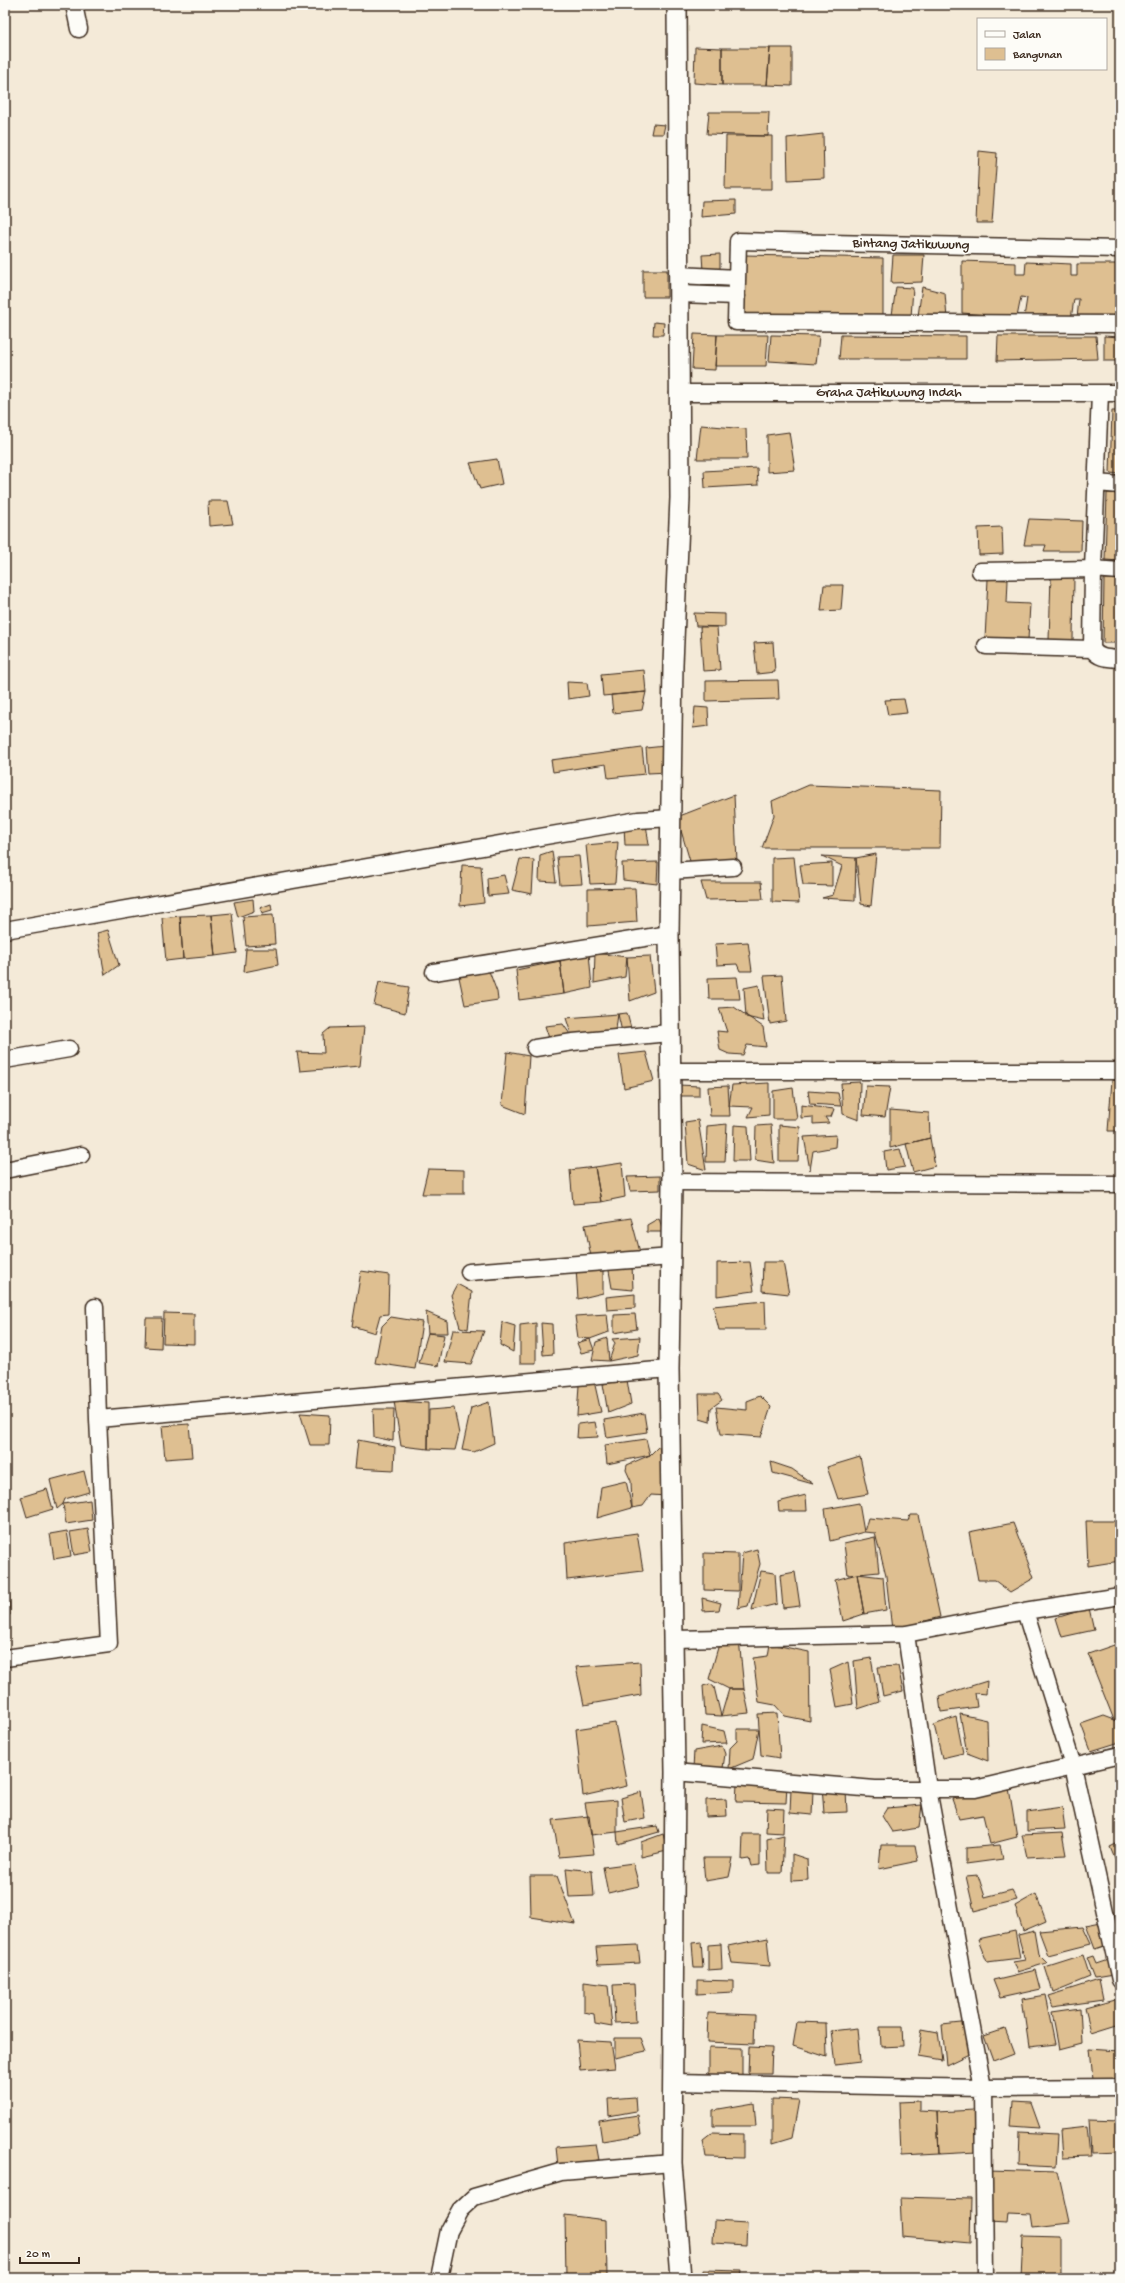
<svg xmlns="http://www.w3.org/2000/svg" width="1125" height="2283" font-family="'Gochi Hand',sans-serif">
  <rect width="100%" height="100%" fill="#f4ead8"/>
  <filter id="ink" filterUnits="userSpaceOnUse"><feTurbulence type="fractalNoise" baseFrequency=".025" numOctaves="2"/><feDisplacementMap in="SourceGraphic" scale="8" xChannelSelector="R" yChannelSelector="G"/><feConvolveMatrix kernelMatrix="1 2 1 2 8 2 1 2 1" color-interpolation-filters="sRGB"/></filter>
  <g filter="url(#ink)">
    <path fill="#debf91" stroke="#3b2a1e" d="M695,47l27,1v37l-28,-2z
      M722,48h48l-3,37h-45z
      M770,48h22v38l-25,-1z
      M709,112h60l-1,24 -61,-2z
      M653,124l12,1 -2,9h-12z
      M823,134l1,44 -36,2 -1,-42z
      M726,136h46v53h-47z
      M979,151l18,2 -5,70h-16z
      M736,200v14l-35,3 1,-16z
      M720,254v18l-17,-1 -1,-16z
      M744,255l139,3v59l-140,-3z
      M893,255h31l-2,27 -31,1z
      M962,261l54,2v11h9l1,-12 45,2v12h6v-12h43v54h-43l2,-19h-5l-3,20 -47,-2 3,-19 -6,-1 -4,20 -55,-4z
      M643,270h24v27h-24z
      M896,287l17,1 -2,29 -19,-2z
      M922,287l23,6 2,26 -29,-3z
      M654,322l10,1 -1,12h-10z
      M694,334l23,1 -2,35 -23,-1z
      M717,335h51l-2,31h-51z
      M771,335l48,1 -3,28 -47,-3z
      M841,335l125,1v23h-127z
      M998,336h98l2,23 -101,2z
      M1104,336l16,1v24h-16z
      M1112,411h8v63l-10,-1z
      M701,425l45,4 1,30h-50z
      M789,432l6,38 -28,2v-37z
      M497,459l5,25 -22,5 -10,-26z
      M757,468l1,17 -53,3 -1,-17z
      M1107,493l13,1v67l-15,-1z
      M208,501h20l5,23 -24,2z
      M1029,519l53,2 -1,30h-37l2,-6h-22z
      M1002,527l1,27 -24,1 -1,-27z
      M1051,576l23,1 -1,63h-24z
      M988,579l20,1 -1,23 23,1 -2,36 -43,-1z
      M1104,579h16v64h-17z
      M824,585h19l-2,25 -20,1z
      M694,613l31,1v13l-29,-1z
      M700,627h17l3,43 -17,1z
      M773,642l2,30 -18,2 -3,-31z
      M644,670l2,22 -43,4 -2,-22z
      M778,680l1,19 -73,2v-20z
      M567,682l20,1 2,13 -21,3z
      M646,692l-4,18 -29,3 -2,-18z
      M904,699l3,14 -19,2 -3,-15z
      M695,707l13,1 1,18 -16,2z
      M665,746l4,26 -21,1 -2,-25z
      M642,748l3,26 -37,4 -2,-14 -53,8 -2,-12z
      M809,785l132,5 -1,58h-178l12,-33 -2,-14z
      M734,795l3,67 -45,6 -15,-51z
      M646,824l3,21h-24l-1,-19z
      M618,842l-3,41 -25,1 -4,-39z
      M552,851l4,31 -17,-1 1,-26z
      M876,854l-5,52 -10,-2 -5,-46z
      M579,856l3,28 -22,1 -3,-28z
      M822,856l34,2 -1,42 -33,-2 11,-3 9,-29z
      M794,857l5,46 -27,-1v-44z
      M520,859l14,1 -2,34 -20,-4z
      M658,862l-1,22 -34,-4 -1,-17z
      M832,863v23l-29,-1 -3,-20z
      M462,865l19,1 3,37 -24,3z
      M504,875l5,19 -21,2 -1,-18z
      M701,882h60l2,17 -57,1z
      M635,888l2,34 -49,4v-37z
      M253,899l1,12 -16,6 -4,-15z
      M271,904l1,6 -10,3 -2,-5z
      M232,913l5,40 -22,3 -4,-41z
      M211,915l4,41 -32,3 -3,-43z
      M273,915l2,29 -29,2 -3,-29z
      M180,916l3,43 -17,2 -4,-43z
      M108,930l11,35 -14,10 -8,-42z
      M748,942l4,29h-12l-3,-7 -20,1 -2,-21z
      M246,949h30l2,16 -34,7z
      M589,953l3,35 -28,6 -4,-33z
      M595,953l32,4 -2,20 -31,6z
      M650,956l4,36 -24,9 -3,-44z
      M560,961l4,33 -45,6 -3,-30z
      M489,971l8,21 1,8 -33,5 -6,-28z
      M782,975l4,46 -16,3 -6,-48z
      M737,977l3,22h-31l-1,-21z
      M379,982l30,5 -4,26 -31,-8z
      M759,985l5,36 -18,-4 -2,-29z
      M734,1007l29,20 3,20 -19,-2 -4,10 -14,-1 -9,-4 -3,-19 10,1 -8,-24z
      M627,1013l5,19h-10l-4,-18z
      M618,1014l-2,15 -44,8 -6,-19z
      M563,1024l9,13 -22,4 -5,-15z
      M364,1027l-4,39 -60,5 -3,-19 27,1 -1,-19 7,-6z
      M507,1052l22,4 -4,58 -23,-9z
      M646,1052l8,29 -30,7 -5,-33z
      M1112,1080l8,1v50h-12z
      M860,1082l-1,38 -16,-6 -2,-31z
      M769,1083v32l-21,2 5,-10 -24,-1 3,-21z
      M679,1085l20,1v10h-23z
      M728,1086l2,30h-20l-2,-29z
      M866,1086l24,1 -5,30 -22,-2z
      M793,1088l4,31h-24v-28z
      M808,1091l30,2 3,13 -31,-2z
      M801,1105l33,4 -3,8h-6l4,6 -16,1v-7l-12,1z
      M890,1110l39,3 1,25 -40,10z
      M698,1120l8,50 -18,-6 -3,-42z
      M727,1124l-2,38h-19l1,-36z
      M734,1125l14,1 2,35h-17z
      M771,1125l3,38 -19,-3 1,-34z
      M779,1125l21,2 -2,34h-19z
      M836,1135l-1,12 -22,4 -3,19 -6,-33z
      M930,1138l5,28 -22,6 -7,-28z
      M900,1149l5,18 -19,3 -2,-18z
      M622,1163l3,34 -24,5 -6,-35z
      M595,1167l6,35 -28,2 -3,-34z
      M428,1169l36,1v24h-42z
      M660,1176v14l-30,1 -3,-14z
      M631,1218l9,34 -49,5 -6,-32z
      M659,1218l4,14h-16v-7z
      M750,1262l4,29 -37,5v-33z
      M763,1262h20l6,32 -27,-3z
      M632,1264l1,26 -21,-2 -4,-23z
      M603,1267v26l-25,6 -2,-31z
      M361,1271l28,4 -1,39 -8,1 -5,18 -23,-7z
      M457,1284l15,8 -4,37 -8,-2 -9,-32z
      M635,1294v14l-28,2 -1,-13z
      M765,1301l1,29h-47l-6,-24z
      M426,1312l21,9 1,12h-20z
      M164,1313l30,1v30l-31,-1z
      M607,1314l2,18 -19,7 -12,-1 -3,-22z
      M635,1314l2,15 -23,4v-18z
      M391,1317l31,5 -7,47 -40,-6 7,-37z
      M146,1318h16l-1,30 -16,-1z
      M502,1322l13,4 -2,26 -13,-7z
      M536,1323v40h-16v-38z
      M541,1323l11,1 1,30 -10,1z
      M453,1330l31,1 -13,33 -26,-2z
      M428,1333l16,2 -6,31 -19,-3z
      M640,1337l-2,18 -29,6 6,-18 -3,-4z
      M607,1338l2,23 -17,-1 4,-18z
      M590,1339l4,11 -13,3 -4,-10z
      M627,1380l4,24 -23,9 -5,-29z
      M594,1381l7,31 -24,4 2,-31z
      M699,1394h19l4,6 -11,8 -1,14 -10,-3z
      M760,1396l11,11 -10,30 -40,-3 -5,-27 31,3v-9z
      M394,1401l34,2v46l-27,-3z
      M489,1402l5,41 -20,9 -12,-2 9,-42z
      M454,1408l5,26 -4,16 -27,-1 1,-39z
      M373,1409h21l-1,32 -19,-4z
      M300,1413l30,2 -1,30h-19z
      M644,1413l3,19 -40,6 -3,-18z
      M595,1422l3,15 -21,1 1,-14z
      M189,1424l3,33 -27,2 -3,-33z
      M646,1439l4,16 -43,9 -2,-19z
      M358,1440l37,7 -1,23 -39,-2z
      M659,1446l7,50 -15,-1 -8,11 -11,2 -1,-27 -5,-11 1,-5 23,-10z
      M860,1457l8,37 -30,5 -11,-32z
      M771,1462l21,7 21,15 -40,-11z
      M84,1471l5,21 -24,7 -2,5 -6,5 -7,-29z
      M626,1481l6,27 -35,10 4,-31z
      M47,1489l6,20 -26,8 -6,-20z
      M806,1495l1,16h-28l-1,-9z
      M90,1500l2,20 -26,4 -3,-20z
      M859,1503l5,29 -34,9 -5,-32z
      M910,1515h8l22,102 -48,13 -6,-54 -11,-43 -11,-1 4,-14 40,3z
      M1086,1521h31l3,40 -32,5z
      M1013,1523l21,55 -24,14 -16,-12h-16l-9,-48z
      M88,1529l4,23 -18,3 -4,-23z
      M67,1531l4,25 -17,3 -4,-25z
      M637,1533l6,38 -76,9 -2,-37z
      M875,1537l4,35 -31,3 -4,-31z
      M757,1549l3,15 -12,42 -10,2 4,-55z
      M704,1553l34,1v37l-34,-1z
      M761,1571l14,2 2,31 -25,6z
      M795,1572l5,34 -17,2 -3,-33z
      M857,1574l26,3 3,33 -22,4z
      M857,1574l7,40 -21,7 -8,-41z
      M5,1578h4l1,37h-5z
      M702,1598l19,5 -2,7 -16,1z
      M1089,1608l5,22 -32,7 -6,-19z
      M739,1639l5,50h-15l-20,-10 10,-35z
      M1120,1643v74l-6,3 -26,-66z
      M770,1644l39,8 1,69 -25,-5 -10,-11 -16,-3 -6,-44 15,-2z
      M871,1658l8,44 -21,7 -4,-48z
      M640,1662l1,33 -57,10 -8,-38z
      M848,1662l5,42 -16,3 -7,-37z
      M898,1666l5,25 -20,5 -5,-29z
      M987,1681l-1,13 -11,-1 2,14 -36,5 -2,-16z
      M710,1684l4,3 7,29 -16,-1 -2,-29z
      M729,1689h15l5,24 -28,3z
      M777,1713l3,45 -19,-3 -3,-41z
      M960,1714l27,6 1,41 -21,-8z
      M1104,1716l16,6v20l-29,9 -10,-27z
      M956,1717l7,36 -21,5 -8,-33z
      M615,1723l12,63 -44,10 -7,-67z
      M702,1726l22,5 3,12 -26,1z
      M737,1729h22l-6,30 -24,10 1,-21 7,-7z
      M722,1746l3,8 -2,14h-30l1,-17z
      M737,1784h50l-1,19 -50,-1z
      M822,1787l24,4 1,21 -23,1z
      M1009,1788l8,49 -27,7 -7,-29 -24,4 -7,-20z
      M791,1789l22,1 -1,25 -22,-2z
      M641,1792l4,26 -20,4 -4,-24z
      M726,1799l1,17 -21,1v-17z
      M617,1800v32l-26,3 -6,-32z
      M922,1805l-3,23 -27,4 -10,-16 5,-8z
      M1062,1807l3,22 -38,2v-19z
      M767,1808l17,1 -1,24 -17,-1z
      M589,1816l5,38 -35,3 -6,-37z
      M657,1826l2,6 -41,12 -1,-12z
      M1062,1833l4,22 -39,2 -5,-22z
      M663,1834l4,17 -26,6v-15z
      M743,1834h17v31l-9,1 -2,-7 -7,1z
      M784,1835l-2,38h-14l-1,-34z
      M1120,1842v29l-10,-24z
      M881,1845h34l3,16 -39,8z
      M1000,1845l3,14 -37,5v-16z
      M792,1854l15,5 1,21 -16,1z
      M703,1858h30l-4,19 -24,4z
      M633,1863l6,23 -31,7 -5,-26z
      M566,1868l26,3 2,25 -25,1z
      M978,1875l7,22 27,-7 5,10 -43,11 -8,-35z
      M530,1876h27l18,48 -44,-7z
      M1036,1894l10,27 -23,10 -8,-25z
      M1101,1922l6,23 -12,4 -9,-24z
      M1083,1927l8,17 -43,11 -9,-24z
      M1015,1931l5,27 -33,4 -9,-23z
      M1034,1931l4,23 9,9 -30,9 -4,-10 12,-2 -7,-25z
      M767,1938l3,28 -38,-3 -4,-17z
      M701,1942l2,26h-9l-2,-25z
      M721,1944l1,25 -14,1v-25z
      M638,1945l2,18 -42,2 -2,-18z
      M1083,1955l7,22 -37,15 -8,-25z
      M1093,1956l3,7 12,-4 5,16 -18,3 -8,-20z
      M1036,1970l5,19 -41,9 -7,-18z
      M697,1980l36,1v11l-36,2z
      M1099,1980l4,20 -50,7 -5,-11z
      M584,1982l24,3 4,42 -17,-3 -1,-10 -10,-2z
      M634,1984l2,38 -21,1 -2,-38z
      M1045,1995l10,49 -26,3 -7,-48z
      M1118,1999l2,24 -29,9 -6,-24z
      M1080,2008l2,35 -23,6 -7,-37z
      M708,2013l47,2 -1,29 -47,-2z
      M797,2022l29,1 1,34 -34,-11z
      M970,2022l3,30 -27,13 -4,-40z
      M880,2027h22l1,19 -22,1z
      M857,2028l3,34 -25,3 -4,-34z
      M922,2029l16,3 4,29 -24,-4z
      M1005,2029l9,24 -21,8 -9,-25z
      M615,2038h26l5,13 -31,7z
      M577,2040l34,2 4,26 -35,3z
      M709,2047l33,1v27h-33z
      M749,2047l23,1 -1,25h-23z
      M1089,2049l30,2 1,28 -28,1z
      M635,2097l1,14 -27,5 -1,-17z
      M772,2099l27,1 -7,38 -20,6z
      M919,2101v10l18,1 2,42 -38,2 -2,-54z
      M1013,2102l18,1 9,25 -29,-2z
      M754,2103l2,23h-43v-16z
      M975,2110l2,42 -38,2 -2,-42z
      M638,2115l3,20 -39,6 -3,-20z
      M1089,2119l30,1 1,32 -29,1z
      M1087,2127l3,29 -28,1 -2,-27z
      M1020,2132l37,2 -2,33 -36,-2z
      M712,2133l31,1v24l-37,-1 -3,-17z
      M596,2144l3,16 -41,6 -2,-19z
      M988,2170l70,2 11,50 -36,4 -2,-13 -23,-1 -1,10 -19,-1z
      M900,2197l71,2 -1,44 -68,-6z
      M565,2215l41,5 1,58h-41z
      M714,2221l33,2 -1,22 -33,-2z
      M1023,2236l38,1v41h-40z
      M703,2270l39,1 -1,7h-38z"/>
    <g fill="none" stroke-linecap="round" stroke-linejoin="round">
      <defs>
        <path id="minor" d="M74,5l5,24
          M1120,249l-382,-8 -2,81 384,2
          M679,275l58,3
          M679,294l58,2
          M678,393h442
          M1100,393l-7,176 -1,80c7,10 16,9 28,10
          M1097,483l23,2
          M980,571l113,-2 27,2
          M986,646l106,3
          M671,871l62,-4
          M5,930l633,-110 34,-2
          M434,972l235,-38
          M535,1048l38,-6 96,-9
          M5,1060l64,-11
          M669,1071h451
          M5,1170l76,-15
          M672,1182l448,2
          M469,1272l203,-15
          M98,1419l571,-50
          M1025,1611l48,155 47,214
          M906,1634l22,155 55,299 2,190
          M674,1639l232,-5 119,-23 95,-15
          M5,1658l104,-14 -11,-225 -3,-112
          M675,1772l200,17h100l145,-34
          M672,2082l311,6 137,-1
          M439,2278l10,-48 11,-20 14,-13 87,-25 111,-9"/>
        <path id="tertiary" d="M677,5l3,493 -7,166 -4,270 3,248 -3,187 6,403 -3,391 9,115"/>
      </defs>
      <use href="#minor" stroke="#3b2a1e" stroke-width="19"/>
      <use href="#tertiary" stroke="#3b2a1e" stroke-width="22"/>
      <use href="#minor" stroke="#fdfcf7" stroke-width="16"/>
      <use href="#tertiary" stroke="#fdfcf7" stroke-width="19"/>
    </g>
  </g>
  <g text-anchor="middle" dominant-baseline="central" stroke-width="3" stroke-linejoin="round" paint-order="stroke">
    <g font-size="14" fill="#3b2a1e" stroke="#fdfcf7">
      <text transform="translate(911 245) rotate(1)">Bintang Jatikuwung</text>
      <text x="889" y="393">Graha Jatikuwung Indah</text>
    </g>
  </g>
  <rect width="1125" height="2283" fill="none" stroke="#fdfcf7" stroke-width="20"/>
  <rect x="10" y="10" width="1105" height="2263" fill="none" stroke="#3b2a1e" stroke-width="1.5" filter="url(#ink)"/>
  <rect x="977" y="18" width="130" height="52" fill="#fdfcf7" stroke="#afa8a0"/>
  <rect x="985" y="31" width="20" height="6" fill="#fdfcf7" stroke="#afa8a0"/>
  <text x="1013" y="38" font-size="12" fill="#3b2a1e">Jalan</text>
  <rect x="985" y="48" width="20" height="12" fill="#debf91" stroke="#afa8a0"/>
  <text x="1013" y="58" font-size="12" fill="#3b2a1e">Bangunan</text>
  <path d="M20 2257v6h59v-6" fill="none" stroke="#3b2a1e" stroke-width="2"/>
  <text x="26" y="2257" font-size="12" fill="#3b2a1e" stroke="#fdfcf7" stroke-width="3" paint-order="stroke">20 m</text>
</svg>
